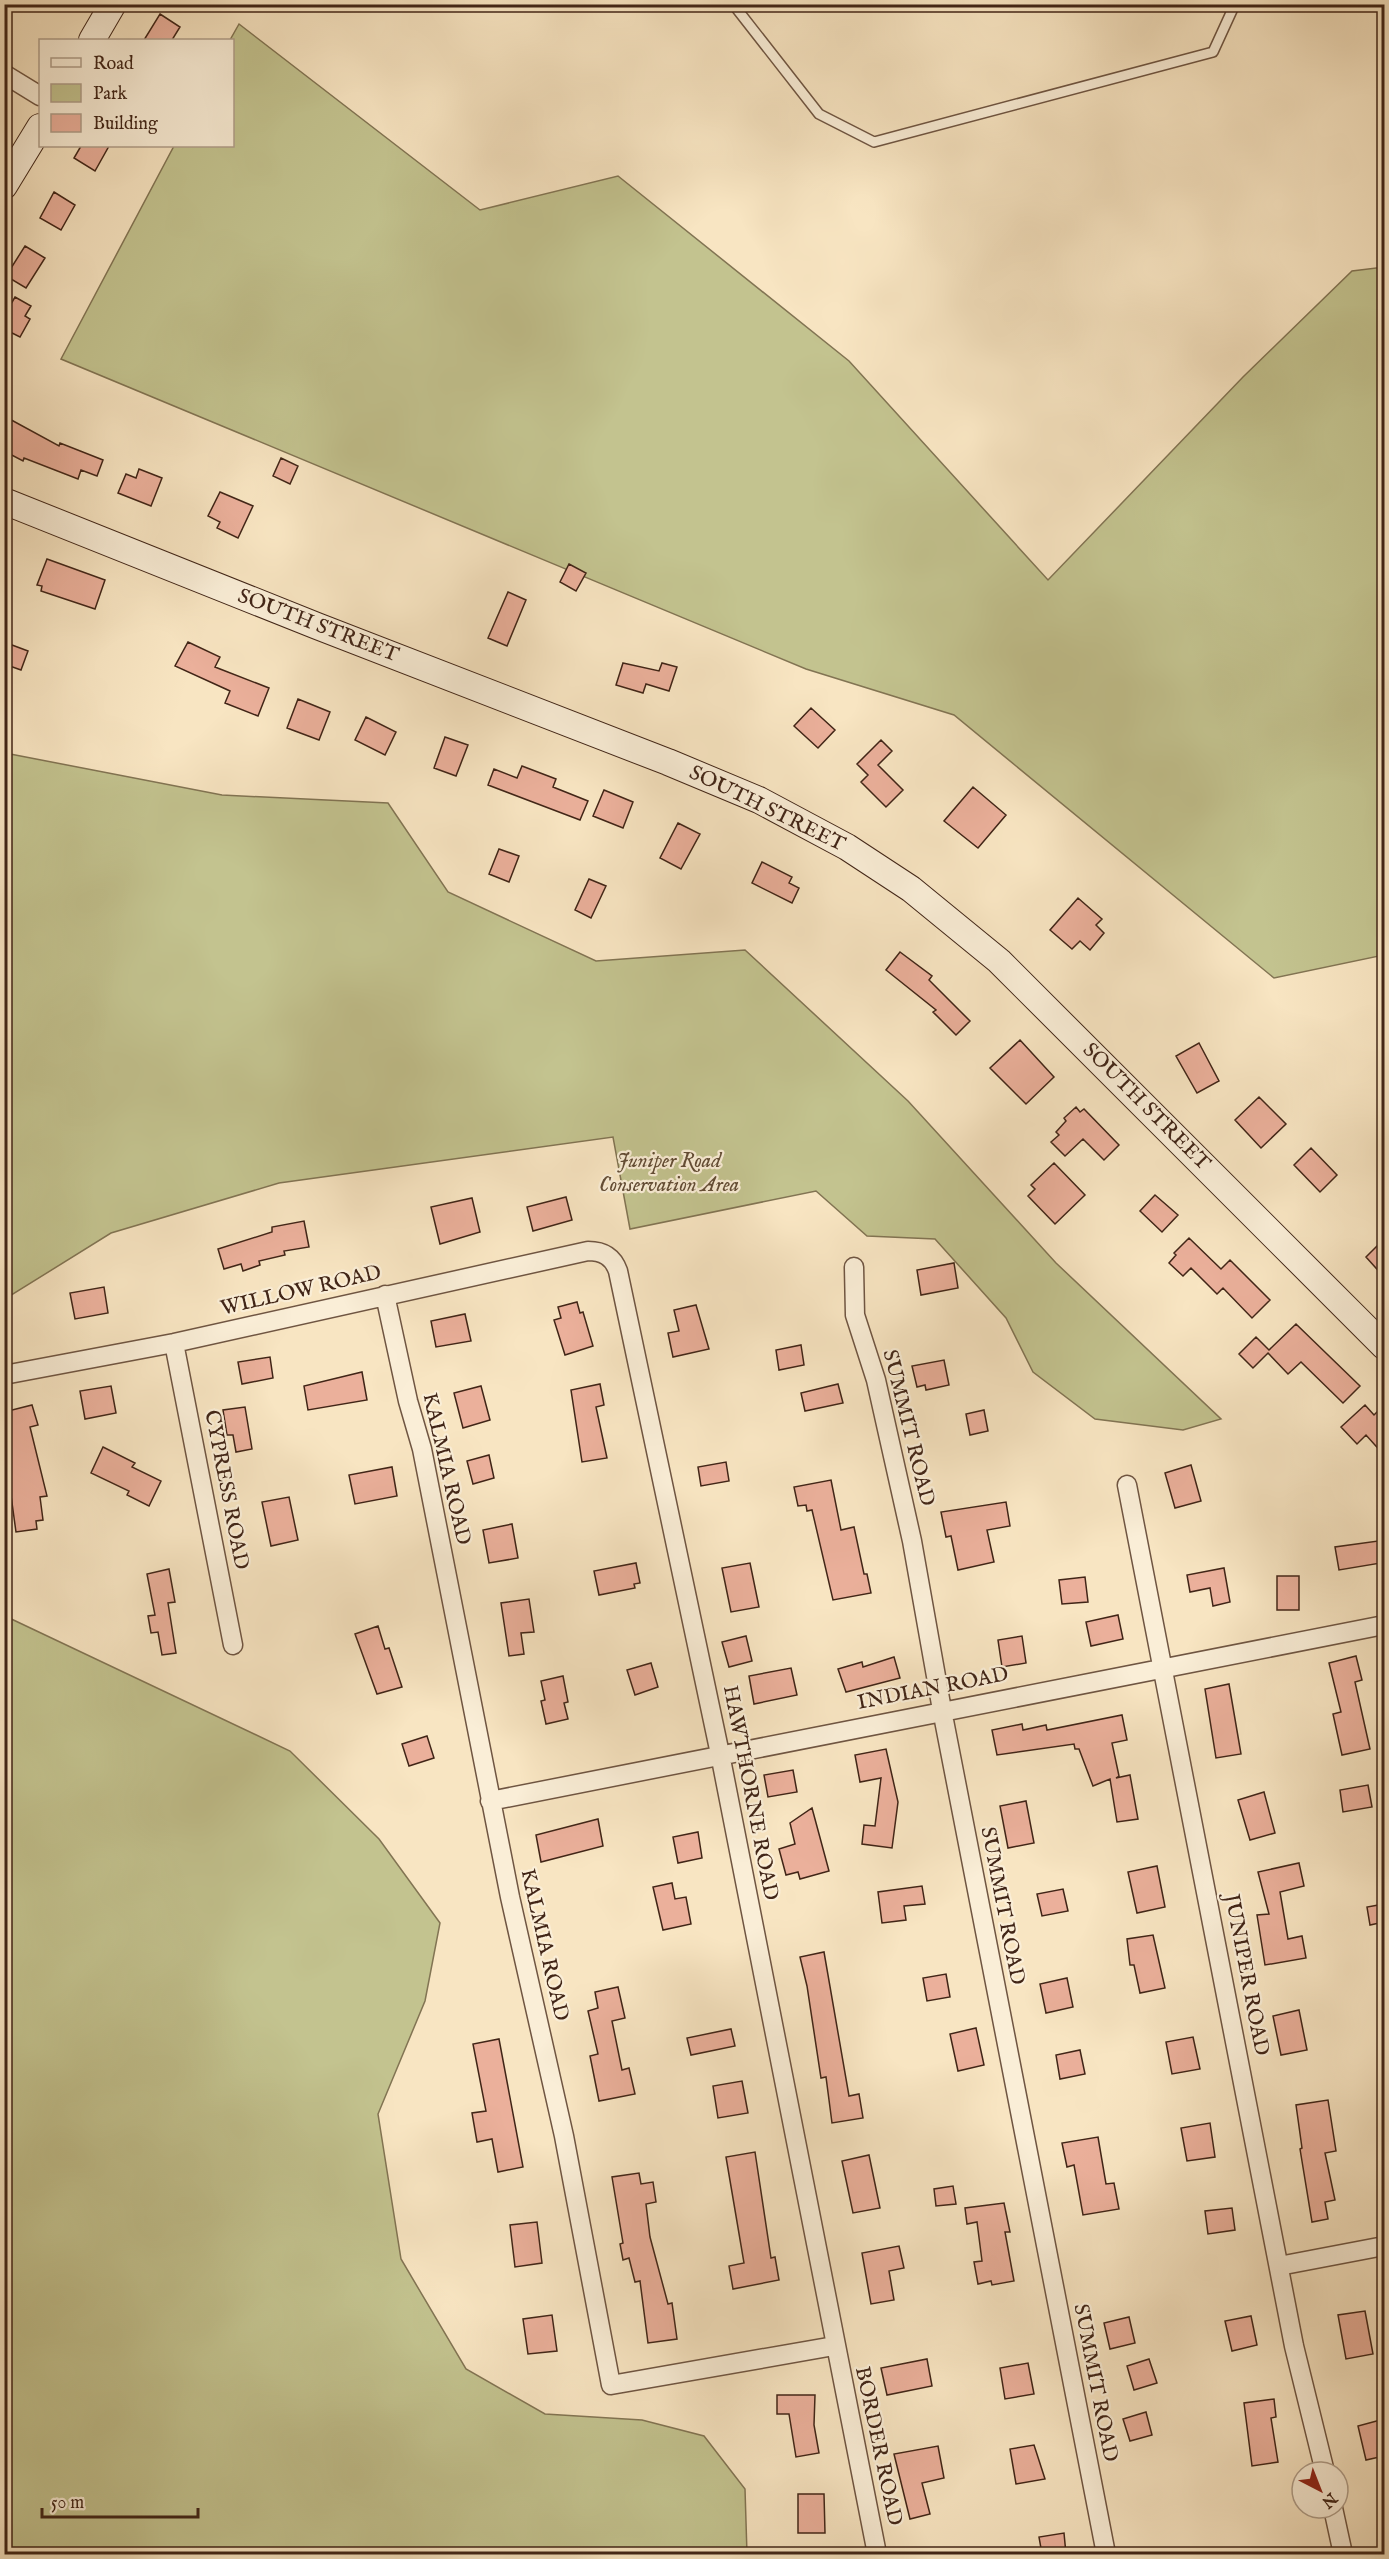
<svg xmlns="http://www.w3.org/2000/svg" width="1389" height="2559" font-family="'IM FELL English',serif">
  <rect width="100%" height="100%" fill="#f8e5c2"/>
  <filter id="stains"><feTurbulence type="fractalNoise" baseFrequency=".00333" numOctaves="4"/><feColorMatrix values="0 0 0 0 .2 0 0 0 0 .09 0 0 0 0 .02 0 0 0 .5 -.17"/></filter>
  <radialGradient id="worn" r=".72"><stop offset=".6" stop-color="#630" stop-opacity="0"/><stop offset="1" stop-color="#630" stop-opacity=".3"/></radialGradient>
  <path fill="#c3c38f" stroke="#827453" stroke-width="1.5" d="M239,24l241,186 138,-34 231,185 199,219 195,-203 109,-106 32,-4v688l-110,23 -320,-263 -148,-46 -745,-310 113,-213h58v-106h-2z
    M5,753l217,42 166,8 60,89 148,69 149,-11 163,151 148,162 165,156 -38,11 -88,-11 -62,-47 -27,-54 -71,-79 -68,-3 -51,-45 -186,38 -17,-92 -334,46 -168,50 -106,66z
    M5,1616l285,135 89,88 61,84 -15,78 -47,113 23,145 65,110 79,45 97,6 62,16 41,53 2,65h-742z"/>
  <path fill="#ebb09b" stroke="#412517" stroke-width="1.5" d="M160,14l20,13 -8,13h-28z
    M81,146h28l-14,25 -21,-13z
    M54,192l21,13 -14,25 -21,-12z
    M25,246l20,12 -19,30 -20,-12z
    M15,297l16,9 -6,10 5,3 -10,18 -16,-8v-13z
    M4,416l55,30 1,-3 43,17 -6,16 -16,-6 -3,9 -54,-21 -1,3 -19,-10z
    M281,458l17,8 -8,18 -17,-8z
    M139,469l23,9 -11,28 -33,-13 8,-19 10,4z
    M220,492l33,14 -15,32 -21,-10 3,-6 -12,-6z
    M47,559l58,21 -10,29 -54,-18 1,-5 -5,-1z
    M569,564l17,9 -10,18 -16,-9z
    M508,592l18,8 -19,46 -19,-8z
    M4,642l24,9 -7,19 -17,-6z
    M188,642l32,15 -5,10 54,21 -11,28 -33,-13 5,-12 -55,-25z
    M623,663l36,8 3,-8 15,4 -8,24 -23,-7 -3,9 -27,-8z
    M298,699l32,13 -11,28 -32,-12z
    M811,708l24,22 -17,18 -24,-22z
    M366,717l30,15 -11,23 -30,-15z
    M445,737l23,8 -12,31 -22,-8z
    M881,740l11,11 -14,14 25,25 -17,17 -25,-25 7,-7 -11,-11z
    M522,766l34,13 -3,8 35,14 -8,19 -92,-35 6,-16 23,9z
    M973,787l33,28 -28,33 -34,-27z
    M604,790l29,12 -10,26 -30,-12z
    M678,823l22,11 -19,35 -21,-11z
    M499,849l20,7 -10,26 -20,-8z
    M762,862l30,15 -3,6 10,5 -7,15 -40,-20z
    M589,879l17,7 -15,32 -16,-8z
    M1078,898l24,21 -6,6 8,8 -14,17 -10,-9 -8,8 -22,-19z
    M900,952l32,24 -3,4 41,41 -14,14 -23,-23 3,-2 -50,-40z
    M1020,1040l34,37 -28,27 -36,-36z
    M1199,1043l20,38 -22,12 -21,-37z
    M1259,1097l27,27 -25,24 -26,-28z
    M1076,1107l4,5 4,-3 35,36 -15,15 -21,-21 -18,17 -14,-14 8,-7 -3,-3 10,-11 -2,-3z
    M1311,1148l26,27 -17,17 -26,-27z
    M1054,1163l31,32 -30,29 -27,-28 7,-7 -4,-4z
    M1155,1195l23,20 -16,17 -22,-21z
    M566,1197l6,23 -39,11 -6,-24z
    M472,1198l8,34 -40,12 -9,-37z
    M304,1221l5,26 -25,4 1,4 -26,6 1,4 -17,6 -2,-7 -17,5 -6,-20 54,-17v-5z
    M1189,1238l32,31 9,-9 40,40 -18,18 -29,-30 -6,6 -26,-26 -8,8 -14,-13 7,-8 -2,-2z
    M1384,1239v38l-18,-20z
    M954,1263l4,25 -37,7 -4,-25z
    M104,1287l4,26 -33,6 -5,-26z
    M577,1302l3,11 3,-1 10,34 -28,9 -11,-35 7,-2 -3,-11z
    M696,1305l13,44 -36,8 -5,-24 11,-2 -5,-21z
    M465,1314l6,27 -35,6 -5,-26z
    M1296,1324l64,62 -17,17 -42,-41 -13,12 -20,-21 -15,15 -14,-14 17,-17 13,13z
    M801,1345l3,20 -25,5 -3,-20z
    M270,1357l3,21 -31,6 -4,-22z
    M944,1360l5,25 -23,5 -1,-5 -8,2 -5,-21z
    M362,1372l5,28 -59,10 -4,-24z
    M600,1384l4,21 -8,2 11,51 -25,4 -11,-72z
    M838,1384l5,19 -38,8 -4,-18z
    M111,1386l5,27 -31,6 -5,-28z
    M481,1386l9,34 -27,8 -9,-35z
    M32,1405l6,20 -8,2 17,69 -7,1 3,23 -7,1 1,8 -21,3 -7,-51 -5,2v-71z
    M1365,1405l9,10 10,-10v50l-18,-20 -9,9 -16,-17z
    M245,1407l7,42 -16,3 -3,-17h-6l-4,-25z
    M984,1410l4,21 -18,4 -4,-21z
    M103,1447l32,16 -3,4 29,14 -12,25 -22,-11 2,-4 -38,-18z
    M489,1455l5,23 -21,6 -6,-23z
    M726,1462l3,19 -28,5 -3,-19z
    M1191,1465l10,36 -26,7 -10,-35z
    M392,1467l5,29 -42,8 -6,-29z
    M831,1480l10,50 13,-3 10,47h3l4,19 -38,7 -21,-90 -5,1 -1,-6 -8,1 -4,-19z
    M289,1497l9,43 -27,6 -9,-44z
    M1006,1502l4,24 -23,4 7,32 -36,8 -7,-34 -5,1 -5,-25z
    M512,1524l6,34 -29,5 -6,-33z
    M1378,1541l3,22 -42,7 -4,-23z
    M636,1563l4,20 -6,1 1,4 -36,7 -5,-24z
    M750,1563l9,44 -28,5 -9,-44z
    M1224,1568l6,34 -17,4 -3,-18 -20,4 -3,-17z
    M169,1569l6,33 -7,1 8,50 -14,2 -4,-23 -7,1 -3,-17 7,-1 -8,-41z
    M1277,1576h22v34h-22z
    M1085,1577l3,25 -26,2 -3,-24z
    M529,1599l5,33 -13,1 3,21 -15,2 -8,-53z
    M1118,1615l5,24 -32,7 -5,-24z
    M378,1626l7,23 4,-1 13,39 -25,7 -22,-60z
    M746,1636l6,25 -23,6 -7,-25z
    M1022,1636l4,27 -24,4 -4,-27z
    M1356,1656l6,24 -7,2 15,67 -28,6 -9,-41 8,-2 -12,-49z
    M894,1657l6,21 -54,14 -8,-23 24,-7 1,5z
    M651,1663l7,24 -23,8 -8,-25z
    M791,1668l6,27 -43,9 -5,-28z
    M563,1676l5,26 -4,1 4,16 -22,5 -5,-23 4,-1 -4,-19z
    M1229,1684l12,70 -25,4 -11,-69z
    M1122,1715l5,25 -15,3 7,33 -3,2 14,-3 8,44 -21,3 -7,-43 -17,7 -14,-37h-4l-1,-5 -77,11 -5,-25 30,-6 1,6 23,-5 1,5z
    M427,1736l7,22 -25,8 -7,-22z
    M886,1749l12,53 -6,46 -30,-4 2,-19 11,1 6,-48 -21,4 -5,-27z
    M793,1770l4,22 -29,5 -4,-22z
    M1368,1785l4,22 -29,5 -3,-22z
    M1264,1792l11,41 -25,7 -12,-40z
    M1026,1801l8,42 -26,5 -8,-42z
    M812,1808l17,63 -29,8 -2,-7 -12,3 -7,-26 16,-5 -5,-21z
    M598,1819l5,27 -62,16 -5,-27z
    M698,1832l4,26 -24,5 -5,-26z
    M1299,1863l5,23 -24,6 8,47 14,-3 4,22 -41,7 -8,-50 12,-1 -11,-42z
    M1157,1866l8,41 -28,6 -9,-41z
    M672,1883l3,16 11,-2 5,27 -28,6 -10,-43z
    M922,1886l3,18 -21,2 2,14 -24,3 -4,-31z
    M1063,1889l5,22 -26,5 -5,-22z
    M1384,1904v18l-14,3 -3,-18z
    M1153,1935l12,53 -25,5 -6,-28h-4l-3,-26z
    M824,1952l25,144 10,-2 4,24 -31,5 -6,-46 -5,1 -14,-92 -7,-29z
    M946,1974l4,23 -23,4 -4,-23z
    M1067,1978l6,29 -27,6 -6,-29z
    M618,1987l7,31 -13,3 10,49 7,-2 6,26 -36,7 -9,-45 8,-2 -10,-43 10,-3 -3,-16z
    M1299,2010l8,40 -26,5 -8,-39z
    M976,2028l8,37 -26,6 -8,-37z
    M731,2029l4,17 -44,9 -4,-17z
    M1193,2037l7,32 -28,5 -6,-32z
    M499,2039l24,128 -25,5 -6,-33 -15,3 -5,-29 14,-2 -13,-67z
    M1080,2050l5,24 -25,5 -4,-24z
    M742,2081l6,32 -30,5 -5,-32z
    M1328,2100l8,51 -11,2 10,47 -10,2 3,17 -16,3 -12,-73 2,-1 -6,-43z
    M1210,2123l5,34 -28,4 -6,-33z
    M1098,2137l8,47 8,-1 5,26 -36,6 -9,-50 -7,2 -5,-24z
    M755,2152l16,106 4,-1 4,23 -46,9 -4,-23 15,-3 -18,-106z
    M869,2155l11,53 -27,5 -11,-52z
    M639,2173l2,11 12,-2 3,20 -10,2 4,33 18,67 4,-1 5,36 -29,4 -8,-62 -5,1 -6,-24 -6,2 -3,-16 3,-1 -11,-66z
    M953,2186l3,18 -20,2 -2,-17z
    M1004,2203l6,29h-5l9,49 -22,4 -1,-4 -13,3 -4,-22 8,-1 -5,-39 -10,2 -2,-16z
    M1232,2208l3,22 -27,4 -3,-23z
    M537,2222l5,41 -27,4 -5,-42z
    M899,2246l5,22 -15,3 5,29 -23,4 -9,-51z
    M1365,2311l8,43 -27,5 -8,-44z
    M552,2315l5,36 -29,3 -5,-35z
    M1251,2316l6,29 -25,6 -7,-30z
    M1129,2317l6,26 -25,6 -6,-26z
    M927,2359l5,27 -45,9 -6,-27z
    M1149,2359l8,24 -23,7 -7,-24z
    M1028,2363l6,31 -29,5 -5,-31z
    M777,2395h38l-1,30 5,28 -23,4 -7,-43h-12z
    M1274,2399l2,18 -5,1 7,44 -26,4 -8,-63z
    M1146,2412l6,23 -22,6 -7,-22z
    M1384,2419v37l-18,4 -8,-34z
    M1034,2445l11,34 -29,5 -6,-35z
    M938,2446l6,32 -22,5 8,31 -20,5 -16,-65z
    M798,2494h26l1,39h-27z
    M1064,2533l2,21h-24l-3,-17z"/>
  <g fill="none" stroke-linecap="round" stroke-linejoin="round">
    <defs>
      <path id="service" d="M733,4l86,110 55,28 339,-90 22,-48"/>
      <path id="minor" d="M4,74l36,22
        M854,1267l1,48 21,65 36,161 30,169 164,844
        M385,1295l23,106 14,48 88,448 54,239 47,249 223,-39
        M174,1343l59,302
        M4,1375l170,-32 414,-92c15,0 25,6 30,20l102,483 157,800
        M1127,1485l167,861 31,126
        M490,1801l894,-176
        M1279,2266l105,-20
        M1333,2508l10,46"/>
      <path id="secondary" d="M92,40l21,-36
        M4,186l36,-59
        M4,501l313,125 351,136 91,38 88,47 64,42 88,72 385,385"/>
    </defs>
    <use href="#service" stroke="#6f5542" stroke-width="12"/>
    <use href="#minor" stroke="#6f5542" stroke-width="21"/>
    <use href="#secondary" stroke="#412517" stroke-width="28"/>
    <use href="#service" stroke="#faeed7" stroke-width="9"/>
    <use href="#minor" stroke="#faeed7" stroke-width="18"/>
    <use href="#secondary" stroke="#faeed7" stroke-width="26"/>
  </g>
  <g text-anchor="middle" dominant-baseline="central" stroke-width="4.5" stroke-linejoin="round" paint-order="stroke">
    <g font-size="21" fill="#412517" stroke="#faeed7">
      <text transform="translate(318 626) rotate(21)">SOUTH STREET</text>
      <text transform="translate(767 809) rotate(26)">SOUTH STREET</text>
      <text transform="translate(1146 1107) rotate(45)">SOUTH STREET</text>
      <text transform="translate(301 1291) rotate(-13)">WILLOW ROAD</text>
      <text transform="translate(908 1428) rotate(76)">SUMMIT ROAD</text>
      <text transform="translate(446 1469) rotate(77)">KALMIA ROAD</text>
      <text transform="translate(226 1490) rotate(79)">CYPRESS ROAD</text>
      <text transform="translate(933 1689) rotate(-11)">INDIAN ROAD</text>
      <text transform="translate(750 1793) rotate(79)">HAWTHORNE ROAD</text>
      <text transform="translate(1002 1906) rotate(79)">SUMMIT ROAD</text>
      <text transform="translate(544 1945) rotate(77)">KALMIA ROAD</text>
      <text transform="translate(1246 1975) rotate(79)">JUNIPER ROAD</text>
      <text transform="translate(1095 2383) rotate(79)">SUMMIT ROAD</text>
      <text transform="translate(878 2446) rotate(78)">BORDER ROAD</text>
    </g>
    <g font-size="21" font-style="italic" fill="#624c35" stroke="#faeed7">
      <text x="669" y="1161">Juniper Road<tspan x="669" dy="24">Conservation Area</tspan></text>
    </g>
  </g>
  <rect width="1389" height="2559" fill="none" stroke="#f8e5c2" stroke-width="24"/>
  <rect x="6" y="6" width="1377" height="2547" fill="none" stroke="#412517" stroke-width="3"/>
  <rect x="12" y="12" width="1365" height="2535" fill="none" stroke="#412517" stroke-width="1.5"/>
  <rect x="39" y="39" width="195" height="108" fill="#faeed7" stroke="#b09e8a" stroke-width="1.5"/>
  <rect x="51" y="58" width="30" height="9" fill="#faeed7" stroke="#b09e8a" stroke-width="1.5"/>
  <text x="93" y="69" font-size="18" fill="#412517">Road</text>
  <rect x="51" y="84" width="30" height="18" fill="#c3c38f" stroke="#b09e8a" stroke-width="1.5"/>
  <text x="93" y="99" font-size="18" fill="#412517">Park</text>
  <rect x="51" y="114" width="30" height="18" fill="#ebb09b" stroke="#b09e8a" stroke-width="1.5"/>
  <text x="93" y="129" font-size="18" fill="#412517">Building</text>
  <g transform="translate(1320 2490) rotate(138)"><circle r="28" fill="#faeed7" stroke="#b09e8a" stroke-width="1.5"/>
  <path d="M0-4.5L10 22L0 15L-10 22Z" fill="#8f2418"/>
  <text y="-9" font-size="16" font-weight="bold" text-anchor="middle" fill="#412517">N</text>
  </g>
  <path d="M42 2508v9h156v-9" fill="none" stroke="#412517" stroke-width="3"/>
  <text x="51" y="2508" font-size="18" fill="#412517" stroke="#faeed7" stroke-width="4.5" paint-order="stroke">50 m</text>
  <rect width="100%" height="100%" filter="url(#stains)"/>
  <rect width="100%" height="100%" fill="url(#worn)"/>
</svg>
